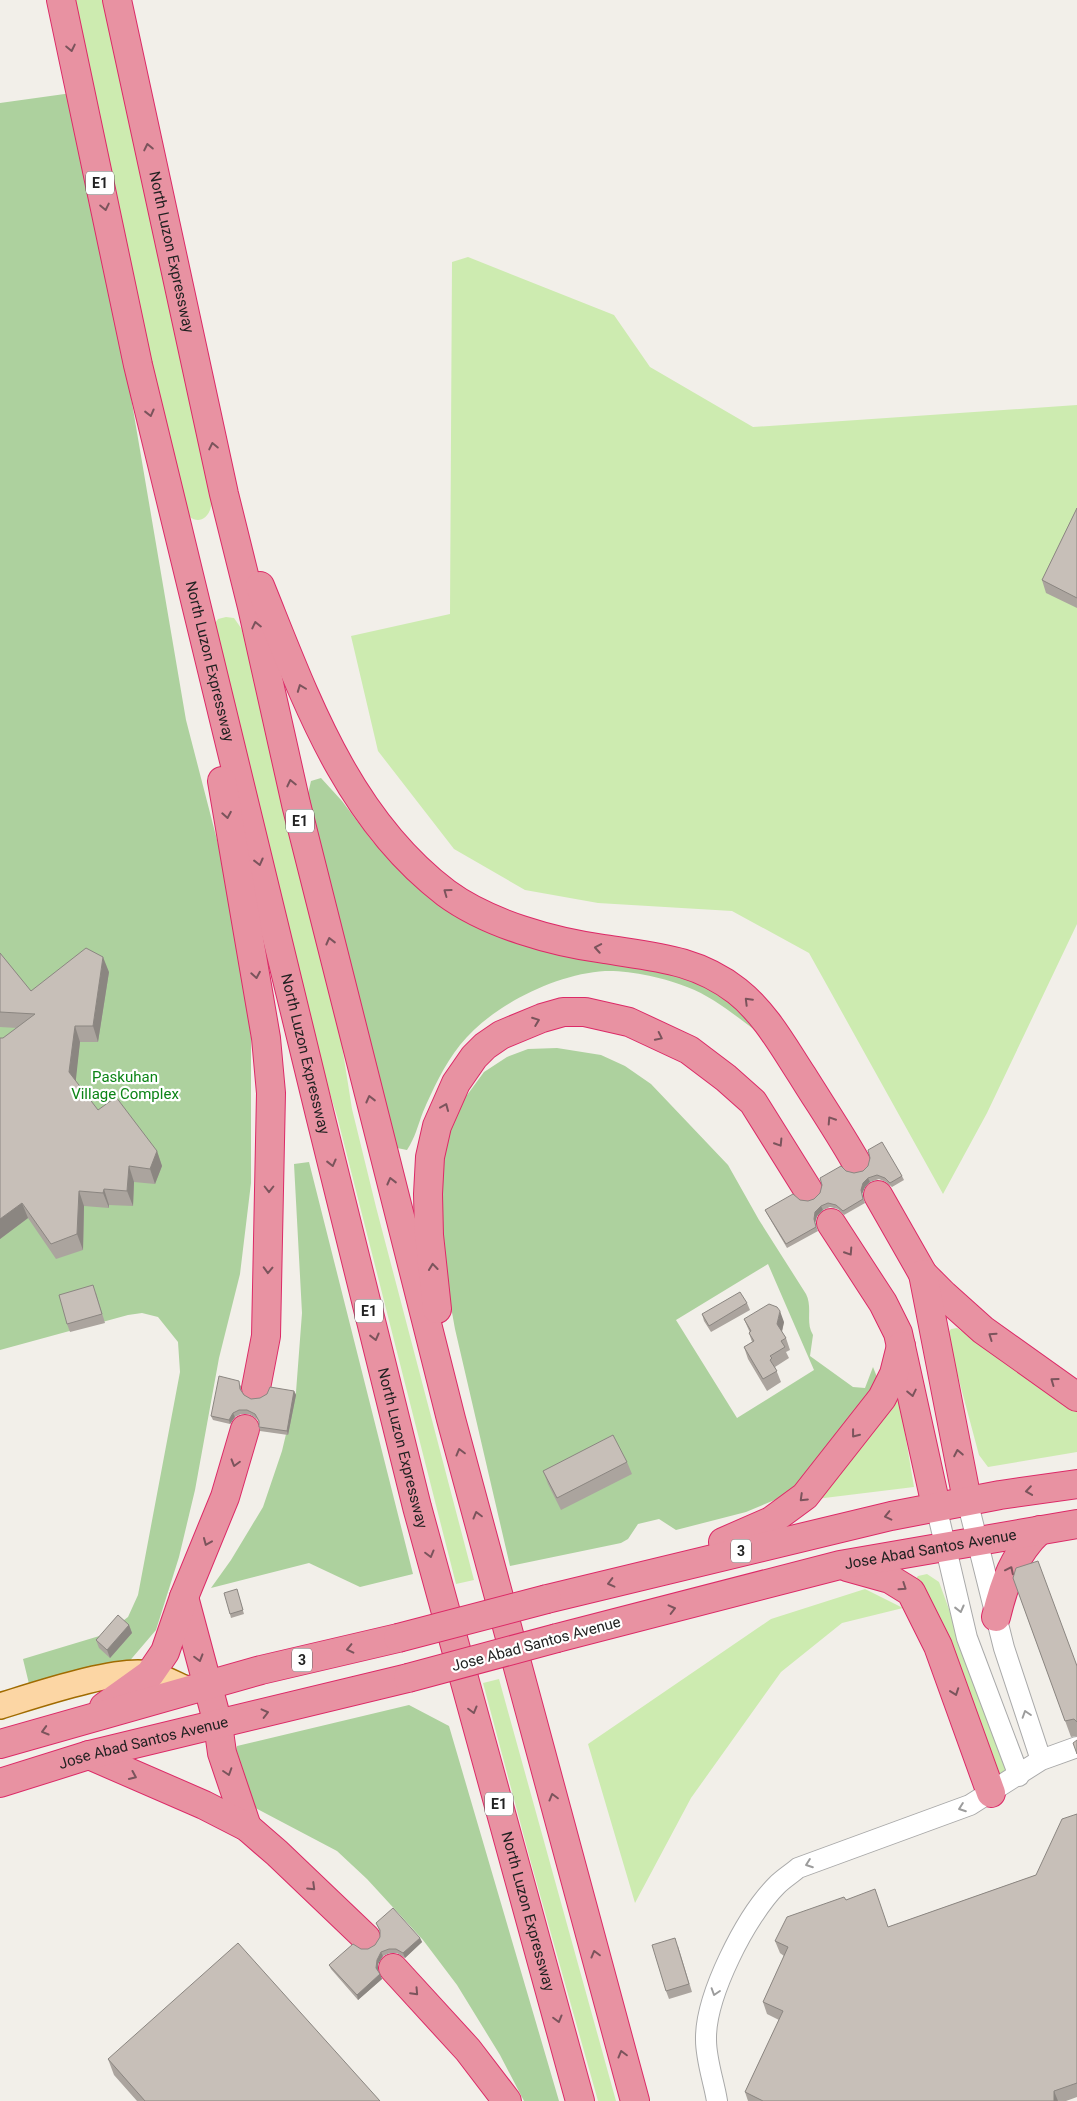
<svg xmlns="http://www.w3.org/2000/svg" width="1077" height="2101" font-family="Roboto,sans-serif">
  <rect width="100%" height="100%" fill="#f2efe9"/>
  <path fill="#cdebb0" d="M73,0h32l107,502c-3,23 -22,24 -31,3z
    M468,257l146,58 36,52 103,60 324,-22v519l-90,189 -44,81 -134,-241 -77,-42 -134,-8 -73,-13 -71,-41 -76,-98 -27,-115 99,-22 2,-352z
    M226,617l8,1 7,10 7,20 85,341 19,120 24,98 98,373 -18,4 -119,-468 -41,-131 -83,-359 5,-7z
    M957,1328l120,82v42l-89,15 -9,-12 -31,-116v-6l3,-4z
    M898,1392l16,95 -98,12z
    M927,1574l12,8 70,190 -5,7 -7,-5 -83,-193 4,-5z
    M865,1589l38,19 -61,15 -61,49 -90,126 -56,105 -47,-159 183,-125z
    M499,1679l117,422h-18l-68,-242 -47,-176z"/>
  <path fill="#add19e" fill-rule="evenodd" d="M79,92l107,628 45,174 20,143v146l-11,91 -21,84 -24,132 -16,67 -23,73 -29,34 -97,24 -7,-29 83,-25 22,-17 10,-22 42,-223 -2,-30 -20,-25 -16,-4 -14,2 -128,35v-1247z
    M321,778l21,23 31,41 41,39 269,91 46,26 31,36c-23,-17 -46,-37 -73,-47 -21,-9 -59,-17 -82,-16 -50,3 -114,35 -145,74 -16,20 -27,44 -37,67 -5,13 -8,26 -16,38l-10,-2 -26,-78 -64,-272 4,-17z
    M557,1048l44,7 24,11 26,18 77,81 31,55 47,74c7,14 -1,28 7,41l-3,21 43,31 12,1 8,-21 6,15 -76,100 -26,17 -31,13 -70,18 -17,-11 -21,5 -10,15 -7,4 -111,23 -55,-237 -8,-44 -9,-83 8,-65 16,-35 22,-30 23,-15 21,-8zM768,1264l46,106 -77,48 -61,-98z
    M309,1162l104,412 -53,13 -51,-24 -98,25 20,-28 32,-53 19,-56 14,-59 6,-79 -8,-149z
    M409,1705l40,21 110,375h-35l-24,-46 -43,-70 -34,-45 -56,-61 -30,-28 -89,-47 -15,-46 4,-12z"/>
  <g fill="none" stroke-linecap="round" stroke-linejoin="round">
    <defs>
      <path id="minor" d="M967,1500l37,148 37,112
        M936,1506l31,132 52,138
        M717,2101c-3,-19 -11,-41 -11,-61 -1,-44 40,-124 71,-155 6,-6 14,-11 21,-17l172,-63 71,-45 36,-13"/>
      <path id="major" d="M0,1706c33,-10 118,-39 149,-32 13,3 27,11 39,16"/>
      <g id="highway">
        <path id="s1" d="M61,0l77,365 182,750 97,392 163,594"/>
        <path id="s2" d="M117,0l107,494 28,113 44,197 155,615 184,682"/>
        <path d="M260,586c45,111 86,231 186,307 42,31 107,49 158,56 50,8 92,10 133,42 28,22 46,55 65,84 18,29 37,57 54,87"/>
        <path d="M222,781l44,257 5,55 -5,243 -10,52"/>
        <path d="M878,1195l45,79 21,21 39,35 94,67"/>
        <path d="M831,1223l52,80 15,30 38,173"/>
        <path d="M923,1274l44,226"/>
        <path d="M437,1309l-8,-74 -1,-41 2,-37 7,-31 19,-43 18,-26 11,-11 16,-11 41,-17 21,-6h22l44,10 60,28 37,28 27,24 55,88"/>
        <path d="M723,1542l48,-21 34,-25 77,-98 12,-24 7,-28"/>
        <path d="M847,1567l43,12 21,13 27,54 53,147"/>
        <path d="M184,1597l34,127 4,29 25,74"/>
        <path d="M547,1599l344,-83 109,-21 77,-11"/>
        <path d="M996,1617c8,-33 18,-63 44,-87"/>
        <path id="s3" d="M557,1638l283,-73 237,-41"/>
        <path d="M104,1707l46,-33 15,-22 19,-55 41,-100 20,-68"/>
        <path d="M0,1744l261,-74 137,-32"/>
        <path d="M89,1755l115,50 43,22 30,26 89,85"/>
        <path id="s4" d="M0,1783l89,-28 319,-77"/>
        <path d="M393,1968l75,82 39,51"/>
      </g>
    </defs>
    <use href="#minor" stroke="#a9a9a9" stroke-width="22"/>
    <use href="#major" stroke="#a06b00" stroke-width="28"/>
    <use href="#highway" stroke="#dc2a67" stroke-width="30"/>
    <use href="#minor" stroke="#fff" stroke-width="20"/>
    <use href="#major" stroke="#fcd6a4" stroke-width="25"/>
    <use href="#highway" stroke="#e892a2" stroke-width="28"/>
    <defs>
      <path id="highway-bridge" d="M398,1638l149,-39
        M408,1678l149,-40"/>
    </defs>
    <use href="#highway-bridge" stroke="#dc2a67" stroke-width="30" stroke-linecap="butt"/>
    <use href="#highway-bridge" stroke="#e892a2" stroke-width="28"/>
  </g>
  <path fill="#aba49e" d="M1077,508v100l-31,-15 -4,-13z
    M0,953l31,38 78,-19 -11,70h-18l-5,39 23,29 59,41 5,15 -7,18 -21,-2 -1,24 -24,-1v3l-25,-2 -1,44 -27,9 -28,-41 -28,21v-201h3l14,-10 -17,-1z
    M846,1171l8,2 48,3 2,4 -12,7 -6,-5 -7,-3 -9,3 -5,5 -3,7 3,9 -21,12 -6,-6 -8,-2 -7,3 -6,6 -2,7 3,8 -31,17 -20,-34 -2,-4 35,-10 8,1 6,-2z
    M96,1293l9,30 -35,9 -3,-8z
    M747,1303l3,7 -39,22 -7,-11 -2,-7z
    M744,1319l40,3 -2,10 4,6 4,12 -4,2 3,6 -14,9 6,15 -14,9 -19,-32 -4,-12 8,-5 -3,-9h1z
    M241,1385v6l3,4 7,4 9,-1 34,-7 2,4 -8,40 -28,-4 -1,-4v-5l-2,-3 -8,-5h-8l-6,3 -5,7 -17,-4 -2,-4z
    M627,1462l5,12 -71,36 -13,-26 -5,-13z
    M1013,1578l64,88v70l-6,1z
    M238,1594l6,20 -13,4 -1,-4z
    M129,1625l3,8 -22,25 -11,-10 -3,-8z
    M1077,1814v283l-11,4h-318l-3,-9 34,-72 -12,-6 -4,-12 21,-46 -4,-3 -5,-12 71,-41 42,27 148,-52z
    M376,1923l44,15 2,4 -17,16 -8,-5h-7l-7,3 -5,8v7l4,8 -24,21 -27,-31 -2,-4 39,-16 7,-4 5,-8v-5z
    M678,1946l14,46 -23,7 -3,-8z
    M108,2059l272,42h-243l-23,-26z"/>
  <path fill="#8b8681" d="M103,957l6,15 -11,70 -5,-16z
    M75,1026l5,16 -5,46 -6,-16z
    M157,1151l5,15 -7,18 -5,-15z
    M129,1166l5,16 -1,24 -6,-15z
    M868,1178l2,4 -5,5 -3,7 3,9 -4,-13 2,-7z
    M104,1189l5,16v3l-6,-15z
    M79,1191l5,15 -1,44 -6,-16z
    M22,1203l6,15 -28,21v-20z
    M821,1206l2,4 -6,6 -2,7 3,8 -4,-12 1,-7z
    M780,1311l4,11 -3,13 -4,-11z
    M294,1391l2,4 -8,40 -1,-4z
    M233,1413l2,4 -5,7 -1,-4z
    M129,1625l3,8 -22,25 -3,-8z
    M420,1938l2,4 -17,16 -2,-5z
    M381,1952l2,4 -5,8v8l-2,-4 1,-8z
    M380,1974l2,5 -24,21 -1,-5z
    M1054,2091l4,10h-4z"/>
  <path fill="#c7bfb8" stroke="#8b8681" d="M1077,508v90l-35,-18z
    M86,948l17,9 -10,69h-18l-6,46 29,38 18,-13 41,54 -7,18 -21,-3 -2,25 -23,-2 -1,4 -24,-2 -2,43 -26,10 -29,-41 -22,16v-181h3l32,-24 -35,-2v-59l31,38z
    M882,1142l20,34 -12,7 -5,-5 -8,-3 -9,3 -5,5 -2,7 2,9 -20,12 -7,-6 -8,-2 -7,3 -6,6 -1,7 2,8 -30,17 -21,-34 28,-16 7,6 8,1 6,-2 6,-6 2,-8 -2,-7 21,-12 5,5 8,2 9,-2 5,-5 2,-8 -2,-8z
    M93,1285l9,29 -35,10 -8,-29z
    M740,1292l7,11 -38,23 -7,-12z
    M769,1304l8,3 3,4 -3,13 9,14 -5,3 4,6 -15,9 2,2 -2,2 7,11 -14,8 -19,-32 10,-6 -5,-8 2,-2 -7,-12z
    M219,1376l20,5 1,8 4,6 7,4 9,-1 7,-4 3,-7 24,4 -7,40 -28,-4v-6l-4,-7 -8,-4h-8l-6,3 -4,7 -18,-4z
    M613,1435l14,27 -70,36 -14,-27z
    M1038,1561l39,105v56l-3,-3 -9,2 -52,-143 3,-10z
    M237,1589l6,21 -13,4 -6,-21z
    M118,1615l11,10 -22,25 -11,-10z
    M1077,1740v14l-4,-11z
    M1077,1814v269l-23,8v10h-291l-18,-9 38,-81 -20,-9 25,-55 -13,-6 12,-24 57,-20 2,3 29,-11 13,38 148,-52 26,-56z
    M393,1908l27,30 -17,15 -7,-4h-7l-8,3 -4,8 -1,8 4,6 -23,21 -28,-30 24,-21 8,5h7l7,-4 5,-8v-7l-4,-7z
    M675,1938l14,46 -23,7 -14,-46z
    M238,1943l142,158h-235l-37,-42z"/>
  <defs><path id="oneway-chevron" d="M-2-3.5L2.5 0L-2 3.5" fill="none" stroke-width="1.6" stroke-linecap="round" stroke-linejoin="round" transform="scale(1.25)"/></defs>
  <g stroke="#7b545c">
    <use href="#oneway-chevron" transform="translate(71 48) rotate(78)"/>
    <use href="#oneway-chevron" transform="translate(148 147) rotate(-102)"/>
    <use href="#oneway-chevron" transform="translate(105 207) rotate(78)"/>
    <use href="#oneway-chevron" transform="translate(150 413) rotate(76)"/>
    <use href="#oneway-chevron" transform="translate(213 446) rotate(-102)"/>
    <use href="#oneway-chevron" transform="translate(256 625) rotate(-103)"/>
    <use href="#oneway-chevron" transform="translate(301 688) rotate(-111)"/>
    <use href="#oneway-chevron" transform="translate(291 783) rotate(-103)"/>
    <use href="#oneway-chevron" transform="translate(227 815) rotate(80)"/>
    <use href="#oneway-chevron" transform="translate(259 862) rotate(76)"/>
    <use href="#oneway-chevron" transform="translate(447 892) rotate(-144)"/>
    <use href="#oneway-chevron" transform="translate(330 941) rotate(-104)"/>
    <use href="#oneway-chevron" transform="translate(598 948) rotate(-170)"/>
    <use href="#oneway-chevron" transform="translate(256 975) rotate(80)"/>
    <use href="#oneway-chevron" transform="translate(748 1001) rotate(-135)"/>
    <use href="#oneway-chevron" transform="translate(536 1021) rotate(-21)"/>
    <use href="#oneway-chevron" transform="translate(659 1037) rotate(26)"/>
    <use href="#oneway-chevron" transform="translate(370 1099) rotate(-104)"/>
    <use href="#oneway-chevron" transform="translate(445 1107) rotate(-67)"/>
    <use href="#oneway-chevron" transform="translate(831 1120) rotate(-123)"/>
    <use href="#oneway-chevron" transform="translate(779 1143) rotate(58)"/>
    <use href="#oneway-chevron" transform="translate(332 1163) rotate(76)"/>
    <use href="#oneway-chevron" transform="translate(391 1181) rotate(-104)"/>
    <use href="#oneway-chevron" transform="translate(269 1189) rotate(90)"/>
    <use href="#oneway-chevron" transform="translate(849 1252) rotate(57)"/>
    <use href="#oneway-chevron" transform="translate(433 1267) rotate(-96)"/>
    <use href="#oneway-chevron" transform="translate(268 1270) rotate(92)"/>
    <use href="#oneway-chevron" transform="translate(992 1336) rotate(-145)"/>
    <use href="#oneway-chevron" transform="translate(375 1337) rotate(76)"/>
    <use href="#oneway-chevron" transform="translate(1054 1381) rotate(-144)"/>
    <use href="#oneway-chevron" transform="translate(912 1393) rotate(78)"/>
    <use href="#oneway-chevron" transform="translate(855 1434) rotate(128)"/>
    <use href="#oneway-chevron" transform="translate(460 1452) rotate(-105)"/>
    <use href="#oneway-chevron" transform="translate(958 1453) rotate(-101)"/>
    <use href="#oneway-chevron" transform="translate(235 1463) rotate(106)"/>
    <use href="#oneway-chevron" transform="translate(1029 1491) rotate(172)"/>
    <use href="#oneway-chevron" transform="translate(803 1498) rotate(136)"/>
    <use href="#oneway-chevron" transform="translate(477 1515) rotate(-105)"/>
    <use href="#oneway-chevron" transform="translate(888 1516) rotate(167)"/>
    <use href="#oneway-chevron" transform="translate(207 1542) rotate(113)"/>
    <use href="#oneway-chevron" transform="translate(430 1554) rotate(75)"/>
    <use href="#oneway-chevron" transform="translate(1010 1570) rotate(-64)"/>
    <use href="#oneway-chevron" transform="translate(611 1583) rotate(166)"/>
    <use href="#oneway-chevron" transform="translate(903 1587) rotate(34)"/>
    <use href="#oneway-chevron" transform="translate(672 1609) rotate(-14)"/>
    <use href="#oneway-chevron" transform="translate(350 1649) rotate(167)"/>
    <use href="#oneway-chevron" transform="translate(199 1658) rotate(74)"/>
    <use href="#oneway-chevron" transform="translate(955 1692) rotate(70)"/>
    <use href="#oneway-chevron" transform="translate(473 1710) rotate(75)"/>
    <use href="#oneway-chevron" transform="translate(265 1713) rotate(-14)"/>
    <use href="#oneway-chevron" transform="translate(45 1731) rotate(164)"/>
    <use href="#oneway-chevron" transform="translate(228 1772) rotate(72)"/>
    <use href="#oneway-chevron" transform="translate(133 1776) rotate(24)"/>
    <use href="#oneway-chevron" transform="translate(553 1797) rotate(-105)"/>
    <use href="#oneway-chevron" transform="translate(312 1887) rotate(44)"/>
    <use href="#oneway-chevron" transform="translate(595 1954) rotate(-105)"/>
    <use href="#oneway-chevron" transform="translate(415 1992) rotate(47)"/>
    <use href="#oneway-chevron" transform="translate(558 2019) rotate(75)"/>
    <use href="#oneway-chevron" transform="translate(622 2054) rotate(-105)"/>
  </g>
  <g stroke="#9c9c9c">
    <use href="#oneway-chevron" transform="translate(960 1609) rotate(76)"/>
    <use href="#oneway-chevron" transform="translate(1026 1714) rotate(-108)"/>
    <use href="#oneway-chevron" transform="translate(962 1808) rotate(160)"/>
    <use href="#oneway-chevron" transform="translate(809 1864) rotate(160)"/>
    <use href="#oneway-chevron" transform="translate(715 1992) rotate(108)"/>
  </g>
  <g text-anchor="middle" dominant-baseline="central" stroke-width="4.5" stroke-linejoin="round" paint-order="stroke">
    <g fill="#fff" stroke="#646464" stroke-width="1">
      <rect x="86" y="171.5" width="28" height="23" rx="4"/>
      <rect x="286" y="809.5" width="28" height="23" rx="4"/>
      <rect x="355" y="1299.5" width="28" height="23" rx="4"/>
      <rect x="731" y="1539.5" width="20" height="23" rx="4"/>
      <rect x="292" y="1648.5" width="20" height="23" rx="4"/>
      <rect x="485" y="1792.5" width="28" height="23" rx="4"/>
    </g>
    <g font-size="14" font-weight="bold" fill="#222">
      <text x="100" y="183">E1</text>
      <text x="300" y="821">E1</text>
      <text x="369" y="1311">E1</text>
      <text x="741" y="1551">3</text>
      <text x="302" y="1660">3</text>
      <text x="499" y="1804">E1</text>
    </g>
    <g font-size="15" fill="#222" stroke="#fff">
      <text stroke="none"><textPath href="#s2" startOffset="258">North Luzon Expressway</textPath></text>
      <text stroke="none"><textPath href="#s1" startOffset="678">North Luzon Expressway</textPath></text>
      <text stroke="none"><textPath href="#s1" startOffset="1082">North Luzon Expressway</textPath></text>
      <text stroke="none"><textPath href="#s1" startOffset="1488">North Luzon Expressway</textPath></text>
      <text stroke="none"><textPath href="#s3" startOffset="384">Jose Abad Santos Avenue</textPath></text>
      <text transform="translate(536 1644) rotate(-15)">Jose Abad Santos Avenue</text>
      <text stroke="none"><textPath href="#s4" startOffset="149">Jose Abad Santos Avenue</textPath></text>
      <text stroke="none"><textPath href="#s1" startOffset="1968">North Luzon Expressway</textPath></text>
    </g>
    <g font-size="15" fill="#0c8416" stroke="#fff">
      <text x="125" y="1077">Paskuhan<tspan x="125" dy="17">Village Complex</tspan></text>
    </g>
  </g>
</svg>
